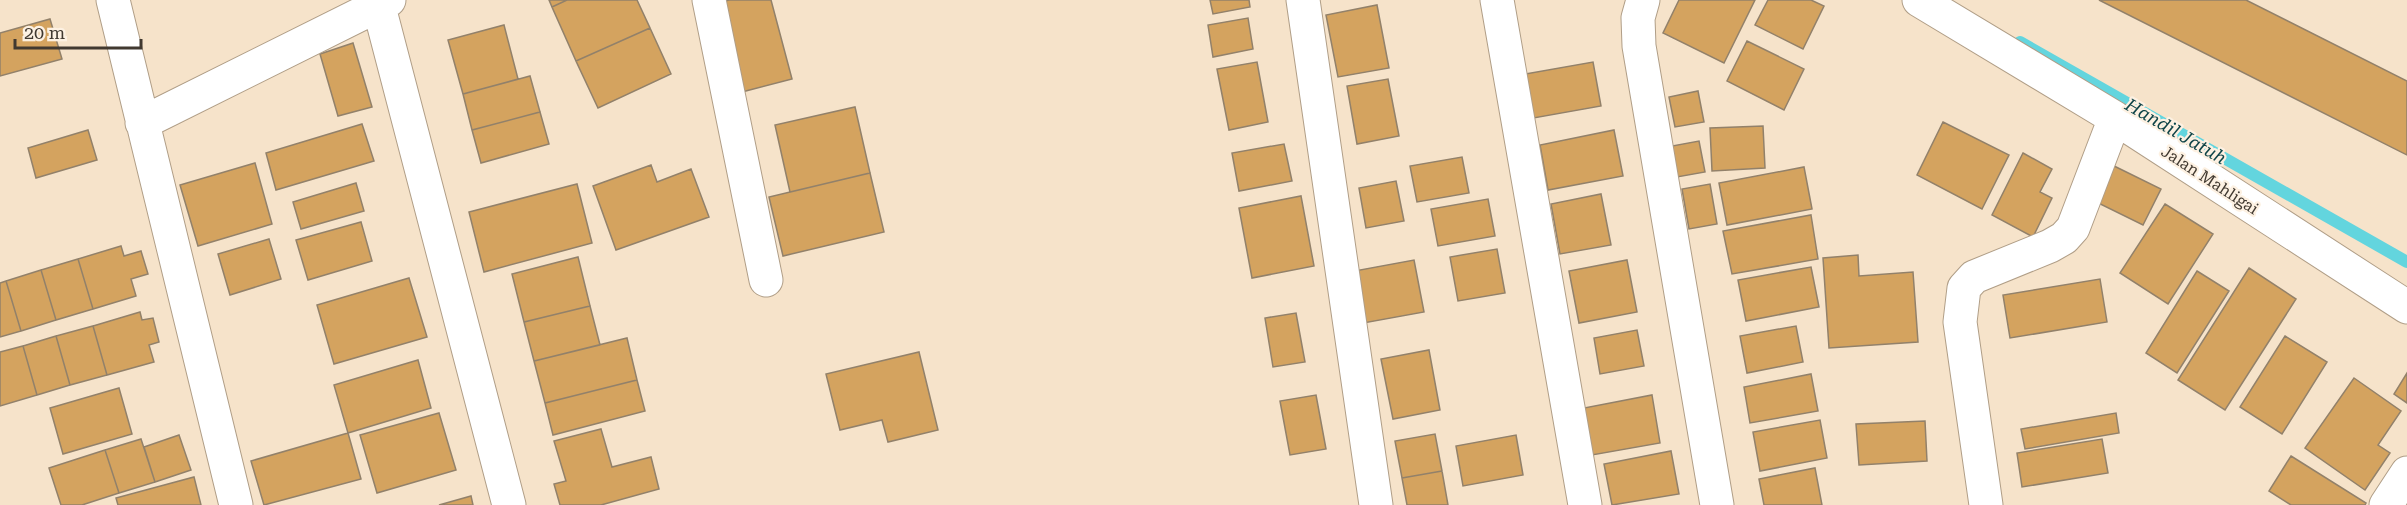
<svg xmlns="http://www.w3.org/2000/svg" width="2407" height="505" font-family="'Roboto Serif',serif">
  <rect width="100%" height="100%" fill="#f6e3ca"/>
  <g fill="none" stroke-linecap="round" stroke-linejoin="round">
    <path stroke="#63d5de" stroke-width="12" d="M2020,42l387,220"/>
  </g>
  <path fill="#d4a35f" stroke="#92816a" stroke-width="1.5" d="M549,0h18l-15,7z
    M567,0h70l13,28 -74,33 -24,-54z
    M729,0h42l21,79 -54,14 -24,-89z
    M1210,0h39l1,7 -37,7z
    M1679,0h76l-31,63 -61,-30z
    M1768,0h43l13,6 -21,43 -48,-24z
    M2099,0h147l161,81v74z
    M1377,5l12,63 -51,9 -12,-62z
    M1248,18l5,31 -40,8 -5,-32z
    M50,19l12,40 -62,17v-43z
    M504,25l14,54 -55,15 -15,-54z
    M650,28l21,46 -73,34 -22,-47z
    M1747,41l57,28 -20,41 -57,-29z
    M353,43l19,64 -34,9 -18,-62z
    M1257,62l11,60 -39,8 -12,-61z
    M1593,62l8,44 -73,13 -8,-44z
    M530,76l10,36 -68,18 -9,-36z
    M1388,79l11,57 -42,8 -10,-58z
    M1698,91l6,31 -29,5 -6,-30z
    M855,107l15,66 -80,19 -15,-67z
    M540,112l9,32 -68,19 -9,-33z
    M1943,122l66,33 -27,54 -65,-34z
    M362,124l12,37 -98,29 -10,-37z
    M1763,126l2,42 -53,3 -2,-43z
    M88,130l9,30 -61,18 -8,-30z
    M1614,130l9,46 -75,14 -8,-45z
    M1699,141l6,31 -28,5 -5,-31z
    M1284,144l8,37 -53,10 -7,-38z
    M2023,153l29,16 -12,23 12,6 -19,39 -41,-22z
    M1462,157l7,36 -52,9 -7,-36z
    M255,163l17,61 -74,22 -18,-61z
    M2108,163l53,26 -18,36 -53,-26z
    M651,165l6,17 34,-13 18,48 -93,33 -23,-64z
    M1804,167l8,42 -85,16 -8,-42z
    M870,173l14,59 -101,24 -14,-59z
    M1396,181l8,40 -38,7 -7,-40z
    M356,183l8,28 -63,18 -8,-27z
    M577,184l15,59 -108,29 -15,-60z
    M1710,184l7,40 -28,5 -7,-40z
    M1601,194l10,51 -51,9 -9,-50z
    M1301,196l13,70 -62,12 -13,-70z
    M1488,199l7,37 -57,10 -7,-37z
    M2165,204l48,30 -45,70 -48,-31z
    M1811,215l7,44 -86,15 -9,-43z
    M361,222l11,39 -64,19 -12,-40z
    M269,239l12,40 -51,16 -12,-41z
    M121,246l3,10 17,-5 7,23 -17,5 5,17 -43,13 -15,-50z
    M1497,249l8,44 -47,8 -8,-44z
    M1858,255l1,21 54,-4 5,70 -89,6 -6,-90z
    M578,257l12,49 -66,16 -12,-48z
    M78,259l15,50 -37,11 -15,-50z
    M1414,260l10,52 -66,12 -9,-52z
    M1627,260l10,52 -58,11 -10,-52z
    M1811,267l8,40 -73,14 -8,-41z
    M2249,268l47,31 -71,111 -47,-30z
    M41,270l15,50 -35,11 -15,-50z
    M2197,271l32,20 -52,82 -31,-20z
    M409,278l18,59 -93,27 -17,-59z
    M2100,279l7,43 -97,16 -7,-43z
    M6,281l15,50 -21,6v-54z
    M590,306l10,39 -66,16 -10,-39z
    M140,312l2,8 11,-2 6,24 -10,3 5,17 -47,13 -14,-49z
    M1296,313l9,49 -32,5 -8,-49z
    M93,326l14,49 -37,10 -14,-49z
    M1796,326l7,36 -56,11 -7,-37z
    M1637,330l7,36 -44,8 -6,-36z
    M56,336l14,49 -33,10 -14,-49z
    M2285,336l42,26 -45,72 -42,-27z
    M627,338l10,42 -92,23 -11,-42z
    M23,346l14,49 -37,11v-54z
    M1429,350l11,60 -47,9 -12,-60z
    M919,352l19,78 -50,12 -6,-22 -42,10 -14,-56z
    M418,360l13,48 -83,25 -14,-48z
    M2407,373v30l-13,-9z
    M1811,374l7,37 -68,12 -6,-36z
    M2354,378l47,33 -23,34 12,8 -25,37 -60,-42z
    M637,380l8,31 -92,24 -8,-32z
    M119,388l13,46 -69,20 -13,-46z
    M1316,395l10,54 -36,6 -10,-54z
    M1652,395l8,48 -68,12 -8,-47z
    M439,413l17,57 -79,23 -17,-58z
    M2116,413l3,20 -94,16 -4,-20z
    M1820,420l7,38 -67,13 -7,-39z
    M1925,421l2,40 -68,4 -3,-41z
    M601,429l11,38 39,-10 8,32 -58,16h-41l-6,-21 12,-3 -12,-40z
    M348,433l13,46 -97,26 -13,-44z
    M1435,434l7,37 -40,7 -7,-37z
    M179,435l12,35 -36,12 -11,-35z
    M1516,435l7,40 -60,11 -7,-40z
    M141,439l14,43 -36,11 -14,-43z
    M2102,439l6,34 -86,14 -5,-34z
    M105,450l14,43 -37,12h-21l-12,-37z
    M1671,451l8,43 -67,11 -8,-41z
    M2291,456l75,47 -1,2h-74l-22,-14z
    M1815,468l7,37h-58l-5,-26z
    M1442,471l6,34h-41l-5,-27z
    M194,477l7,28h-83l-2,-7z
    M471,496l2,9h-34z"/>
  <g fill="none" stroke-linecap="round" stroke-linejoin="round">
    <defs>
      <path id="street" d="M113,0l123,505
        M709,0l57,280
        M1303,0l73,505
        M1497,0l88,505
        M1643,0l-5,18 1,28 78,459
        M1919,0l196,118 292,189
        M379,7l130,498
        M142,123l247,-123
        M1986,505l-26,-183 4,-34 10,-11 76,-31 14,-8 9,-10 42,-110
        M2386,505l21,-32"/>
    </defs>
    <use href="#street" stroke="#b09e87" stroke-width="35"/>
    <use href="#street" stroke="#fff" stroke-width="33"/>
  </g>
  <g text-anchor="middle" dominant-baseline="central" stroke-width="4.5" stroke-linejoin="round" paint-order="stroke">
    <g font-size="16" fill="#413930" stroke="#fdf1e2">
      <text transform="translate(2210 180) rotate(33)">Jalan Mahligai</text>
    </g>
    <g font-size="18" font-style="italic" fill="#0f4448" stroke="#fdf1e2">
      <text transform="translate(2176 131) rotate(30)">Handil Jatuh</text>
    </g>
  </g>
  <path d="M15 39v9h126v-9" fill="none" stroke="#413930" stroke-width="3"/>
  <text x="24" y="39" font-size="18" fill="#413930" stroke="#fdf1e2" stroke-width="4.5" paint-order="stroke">20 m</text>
</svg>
